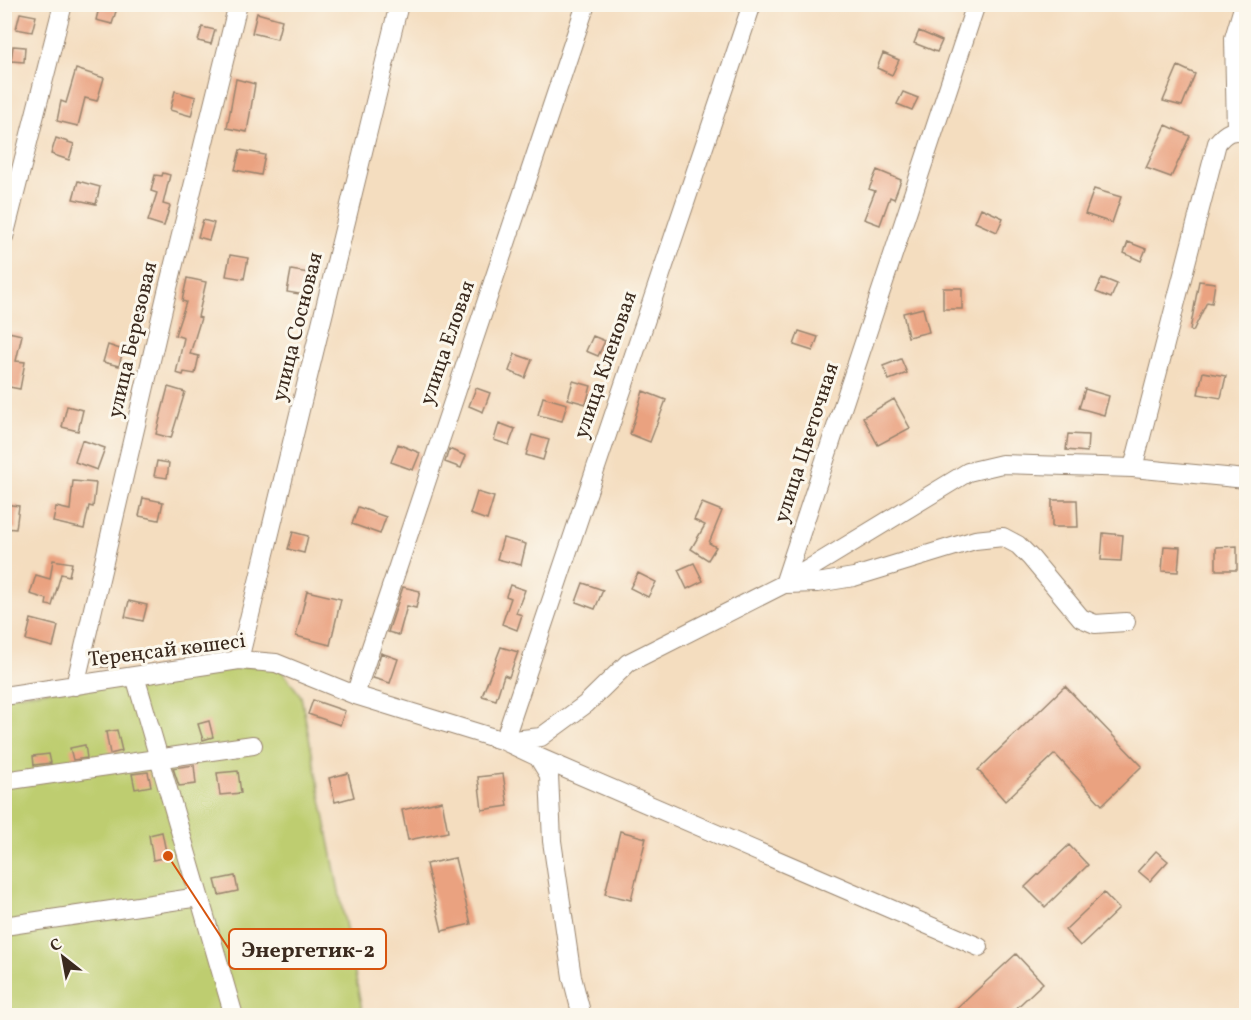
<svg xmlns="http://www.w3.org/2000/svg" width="1251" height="1020" font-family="Vollkorn,serif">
  <rect width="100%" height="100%" fill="#fbf7ec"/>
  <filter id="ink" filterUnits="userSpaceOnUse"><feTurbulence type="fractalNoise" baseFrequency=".0167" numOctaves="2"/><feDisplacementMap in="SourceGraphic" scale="12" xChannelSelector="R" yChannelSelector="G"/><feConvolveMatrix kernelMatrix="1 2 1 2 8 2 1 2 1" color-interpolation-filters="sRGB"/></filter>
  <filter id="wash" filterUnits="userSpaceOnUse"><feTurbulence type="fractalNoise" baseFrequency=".008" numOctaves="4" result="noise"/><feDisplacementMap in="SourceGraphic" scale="24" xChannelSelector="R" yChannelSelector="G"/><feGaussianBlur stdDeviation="1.35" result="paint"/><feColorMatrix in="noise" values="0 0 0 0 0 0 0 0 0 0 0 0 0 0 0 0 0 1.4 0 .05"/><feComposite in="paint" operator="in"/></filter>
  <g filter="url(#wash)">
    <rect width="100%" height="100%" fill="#f4ddbf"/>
    <path fill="#becd6f" stroke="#7c7c46" stroke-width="1.5" d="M276,663l25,33 62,319 -358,1v-320z"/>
    <g id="blocks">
      <path fill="#eaa280" d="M100,4l17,4 -5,16 -16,-4z
        M20,13l16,3 -4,16 -16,-3z
        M257,13l25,7 -5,19 -25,-6z
        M202,27l13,3 -4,14 -13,-3z
        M919,31l23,10 -5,11 -23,-9z
        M13,46l12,1 -1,15 -13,-1z
        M883,53l16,7 -7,15 -15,-7z
        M1178,66l17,8 -13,32 -19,-5z
        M76,69l28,9 -7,23 -12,-3 -7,28 -21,-5 4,-20 5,2z
        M236,79l19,5 -8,48 -20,-4z
        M175,91l21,6 -5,19 -21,-6z
        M903,92l15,6 -6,12 -15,-6z
        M1166,125l24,11 -19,41 -25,-9z
        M56,138l18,6 -5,16 -18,-6z
        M240,150l25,5 -4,20 -26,-5z
        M877,170l24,10 -7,19 -4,-2 -10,28 -16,-6 11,-28 -6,-2z
        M163,173l7,2 -7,29 7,2 -6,20 -16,-5 9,-28 -6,-2 4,-16 7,1z
        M78,181l22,6 -4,17 -23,-5z
        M1094,189l27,8 -9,26 -27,-9z
        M981,208l22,10 -6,14 -22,-10z
        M203,220l11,3 -5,17 -11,-3z
        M1128,242l18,7 -5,12 -17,-8z
        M230,255l18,3 -4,21 -18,-3z
        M291,270l24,4 -4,22 -24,-4z
        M187,278l19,4 -8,35 3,1 -11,36 9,2 -4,18 -11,-2 -1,3 -7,-2 8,-35 -9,-3 11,-33 -4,-1z
        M1102,278l15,6 -6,14 -15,-6z
        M1199,281l16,2 -3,20 -5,-1 -14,29 -3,-1z
        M943,288h19v21h-19z
        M923,308l6,24 -21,5 -5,-24z
        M4,331l18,4 -6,26 9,1 -5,27 -16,-3z
        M799,331l19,6 -5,14 -19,-6z
        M593,336l12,5 -7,15 -12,-5z
        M108,345l15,5 -4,16 -16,-4z
        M515,354l17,6 -7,18 -16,-7z
        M901,359l6,14 -18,7 -6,-14z
        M1203,372l23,4 -5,22 -23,-4z
        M573,381l18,5 -5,18 -18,-5z
        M168,387l17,5 -14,46 -15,-4z
        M476,388l14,5 -7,19 -14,-6z
        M1085,389l24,7 -5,19 -25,-7z
        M643,391l23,9 -16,42 -20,-8z
        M543,397l24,7 -5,17 -24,-6z
        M894,399l16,29 -32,17 -15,-28z
        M67,406l16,4 -5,21 -16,-4z
        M499,423l16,6 -6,16 -15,-5z
        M1068,434l20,1 -1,17 -21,-2z
        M532,435l17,5 -6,20 -17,-5z
        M82,440l23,8 -8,22 -22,-8z
        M398,444l22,9 -7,17 -22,-8z
        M449,449l17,7 -5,12 -16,-6z
        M157,461l12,2 -2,15 -13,-2z
        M73,481l23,2 -3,24 -4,-1 -5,23 -31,-7 3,-15 14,3z
        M477,492l17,5 -7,23 -17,-6z
        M143,498l20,4 -4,18 -20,-4z
        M1052,500h25l1,27h-26z
        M702,503l20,8 -13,32 7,4 -8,13 -17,-11 14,-24 -11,-5z
        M4,504l15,2 -3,23 -12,-1z
        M358,507l28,10 -6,17 -28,-10z
        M293,532l15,4 -4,17 -16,-4z
        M1103,533l20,2 -2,26 -20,-1z
        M503,538l23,6 -5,21 -24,-6z
        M1164,546l16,1 -2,25 -16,-1z
        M1237,546v24h-21v-23z
        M53,560l19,3 -3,13 -8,-2 -9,32 -6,-1 1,-6 -17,-5 6,-19 14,4z
        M694,563l9,18 -16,8 -9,-19z
        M638,573l18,9 -8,15 -18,-9z
        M583,583l20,7 -8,19 -19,-7z
        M510,585l15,5 -9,23 6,2 -5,15 -15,-6 9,-26 -5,-2z
        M403,587l17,4 -4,17 -9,-2 -8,29 -11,-3z
        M307,591l34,8 -11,46 -34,-9z
        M129,601l18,4 -4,16 -18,-4z
        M31,619l27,7 -5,21 -27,-7z
        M501,647l17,5 -9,25 -5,-2 -8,25 -14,-4z
        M114,652v15h-20v-14z
        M381,653l17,6 -8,24 -17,-5z
        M1065,686l77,80 -40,39 -47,-51 -50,47 -27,-31z
        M313,700l32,11 -5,14 -32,-11z
        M209,721l4,16 -10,3 -5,-16z
        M117,730l5,21 -12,3 -4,-22z
        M85,745l2,13 -14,2 -3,-12z
        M49,754l2,9 -17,2 -1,-9z
        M194,765l2,19 -17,2 -6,-18z
        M238,771l3,22 -21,2 -3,-22z
        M148,772l3,14 -16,3 -3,-15z
        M348,773l6,24 -19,5 -6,-24z
        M503,774l5,32 -26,4 -4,-33z
        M442,801l6,31 -40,8 -6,-30z
        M620,831l26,7 -15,62 -26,-6z
        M162,832l5,25 -14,3 -4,-25z
        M1069,845l19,20 -43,42 -20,-20z
        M1156,851l12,10 -18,20 -12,-10z
        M455,858l16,66 -29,7 -16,-67z
        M235,876l3,15 -19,4 -4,-15z
        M1104,893l15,16 -39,37 -15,-16z
        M1016,954l27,29 -35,33h-59z"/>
    </g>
  </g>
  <g filter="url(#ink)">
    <use href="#blocks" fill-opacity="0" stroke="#98846e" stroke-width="1.5"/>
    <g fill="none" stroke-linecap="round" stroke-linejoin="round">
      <defs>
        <path id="minor" d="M1236,130l-2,-92 10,-34
          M4,237l59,-233
          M1133,468l84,-325c9,-11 15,-14 29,-11
          M784,584l184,-112 34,-8 131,4 113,11
          M786,584l31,-1 37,-6 121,-37 28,-3 15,8 13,13 50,60 14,6 31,-2
          M239,660l160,-656
          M135,676l99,340
          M75,686l91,-390 72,-292
          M355,695l231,-691
          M4,696l235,-36 37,3 79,32 149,46 34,16 11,18 3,66 20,136 10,39
          M504,741l37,-4 45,-33 42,-41 156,-79 192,-580
          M504,741l248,-737
          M538,757l441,190
          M4,781l249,-36
          M4,926l195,-29"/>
      </defs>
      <use href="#minor" stroke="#98846e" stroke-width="20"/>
      <use href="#minor" stroke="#fff" stroke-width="18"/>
    </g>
  </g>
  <g text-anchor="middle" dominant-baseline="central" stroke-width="6" stroke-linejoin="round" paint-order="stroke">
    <g font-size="21" fill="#3b2a1e" stroke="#fbf7ec">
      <text transform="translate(298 327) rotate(-76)">улица Сосновая</text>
      <text transform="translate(133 340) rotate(-77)">улица Березовая</text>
      <text transform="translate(448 343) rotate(-71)">улица Еловая</text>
      <text transform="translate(606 365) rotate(-71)">улица Кленовая</text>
      <text transform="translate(807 443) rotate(-72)">улица Цветочная</text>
      <text transform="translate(167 651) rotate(-7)">Тереңсай көшесі</text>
    </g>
  </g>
  <path fill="none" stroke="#d7540e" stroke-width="2" d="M168 856L229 949"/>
  <circle fill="#d7540e" stroke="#fbf7ec" stroke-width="2" cx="168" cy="856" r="6"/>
  <rect fill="#fbf7ec" stroke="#d7540e" stroke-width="2" x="229" y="929" width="157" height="40" rx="6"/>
  <g font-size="22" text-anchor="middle" font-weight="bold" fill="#3b2a1e">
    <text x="308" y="957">Энергетик-2</text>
  </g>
  <rect width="1251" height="1020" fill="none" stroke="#fbf7ec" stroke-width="24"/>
  <g transform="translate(63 957) rotate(329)" stroke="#fbf7ec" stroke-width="4.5" paint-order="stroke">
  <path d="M0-4.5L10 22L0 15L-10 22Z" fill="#3b2a1e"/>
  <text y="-9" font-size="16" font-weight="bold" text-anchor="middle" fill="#3b2a1e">С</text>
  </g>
</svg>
